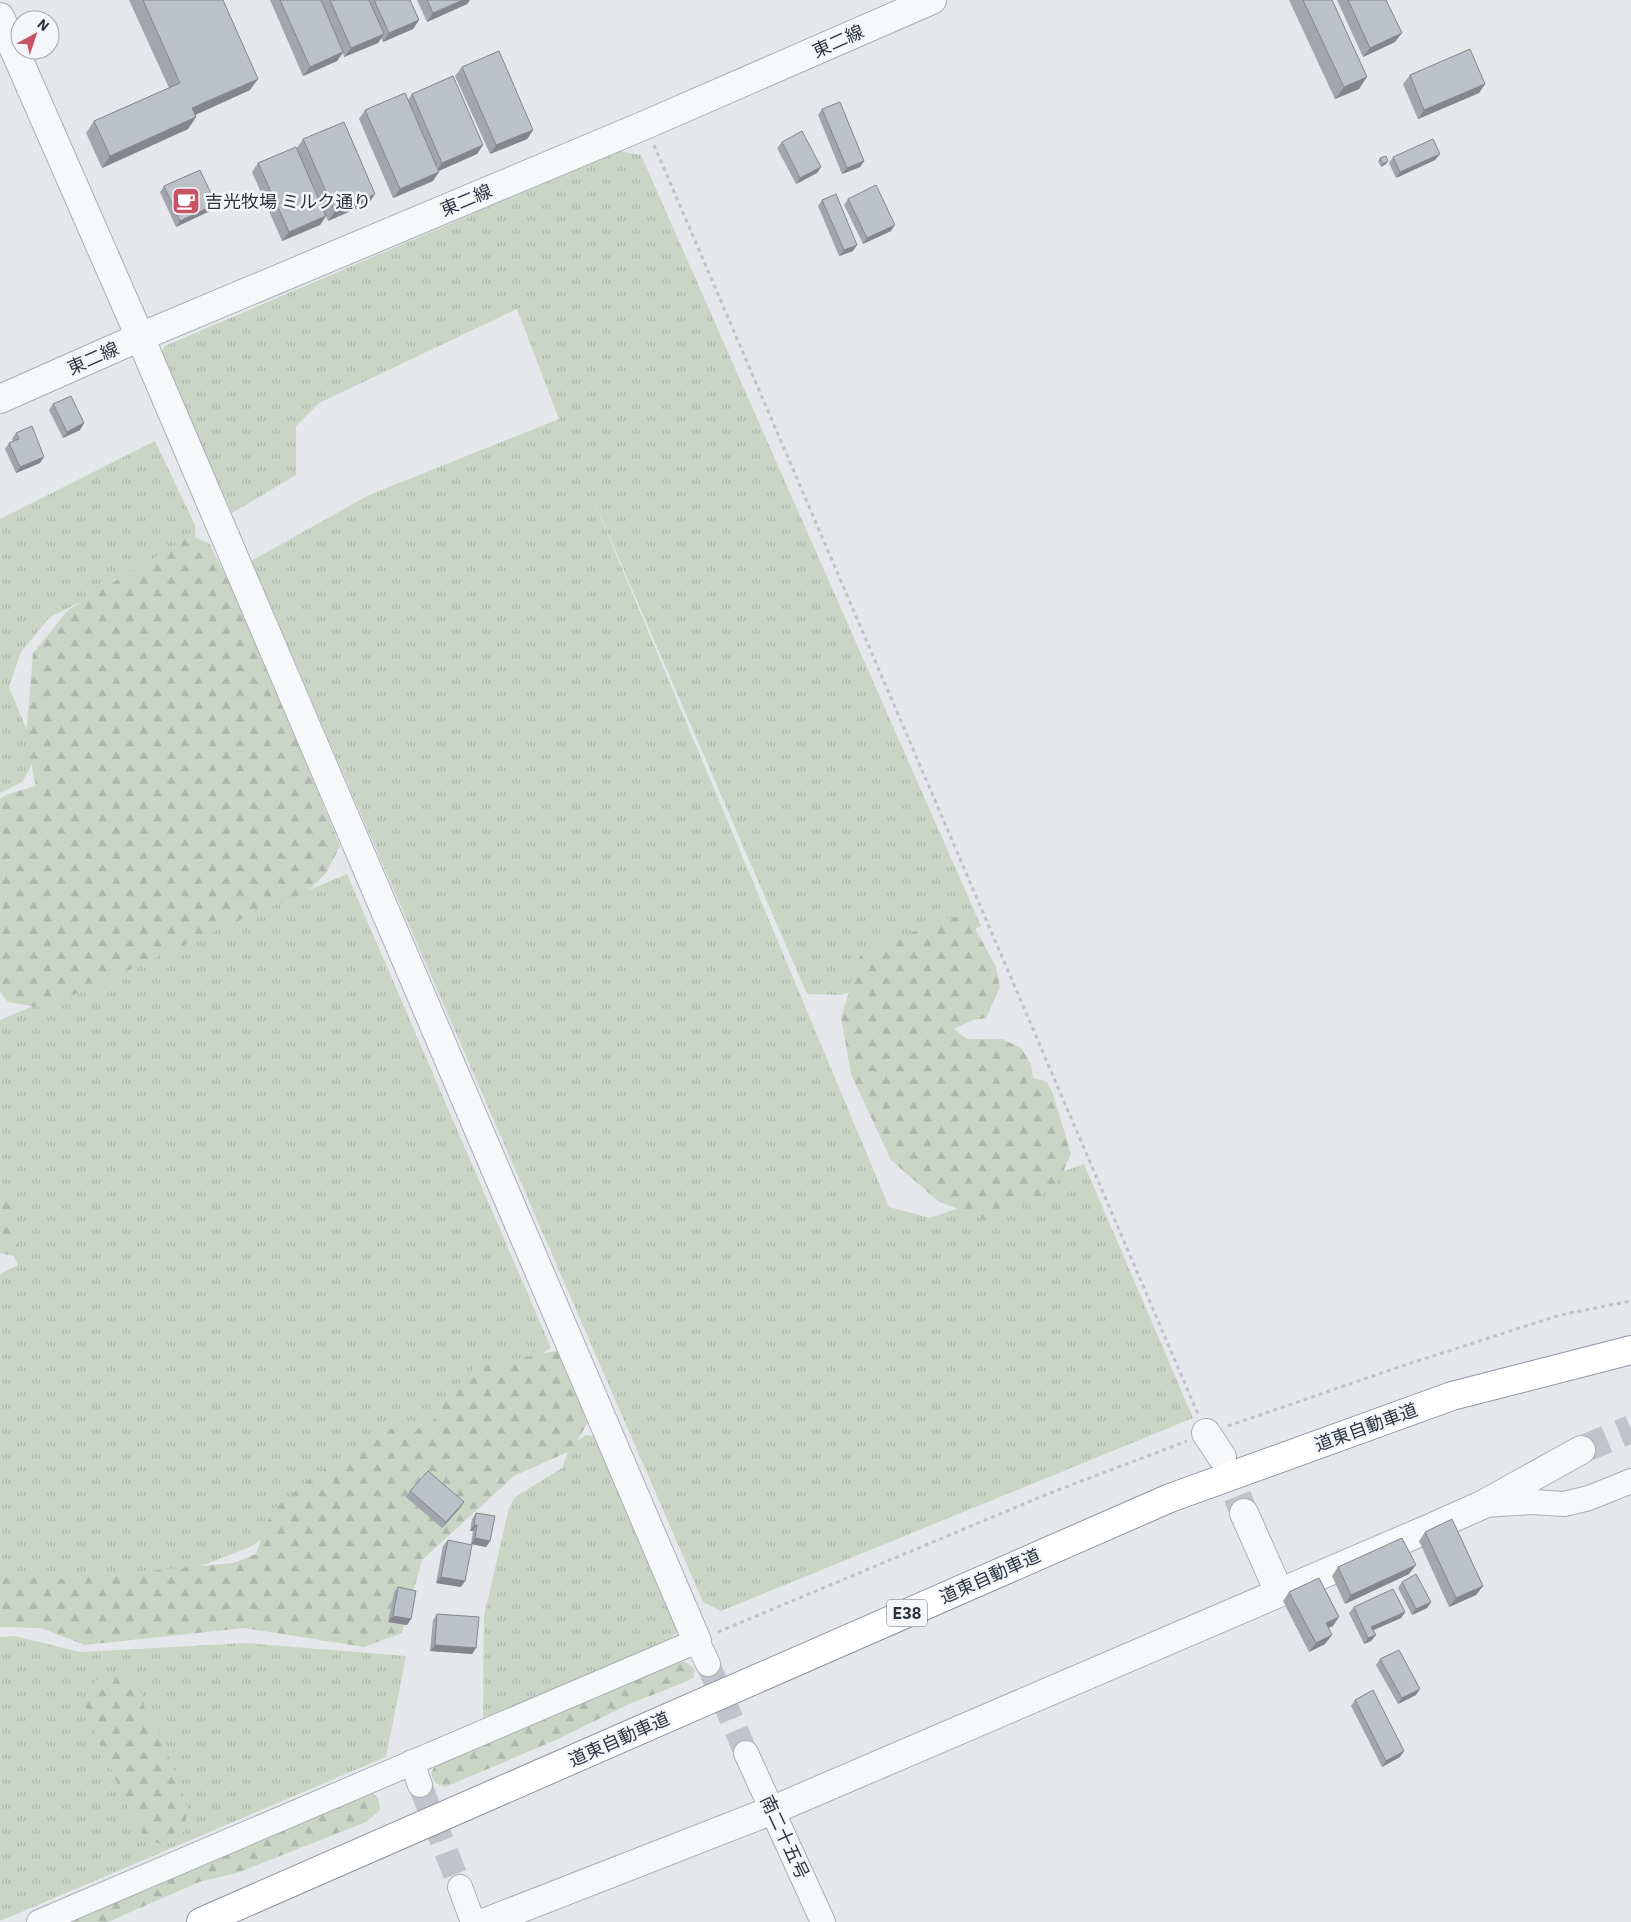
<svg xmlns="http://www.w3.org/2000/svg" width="1631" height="1922" font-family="'IBM Plex Sans','Noto Sans JP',sans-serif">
  <defs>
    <pattern id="grass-tufts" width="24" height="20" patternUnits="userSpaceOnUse" patternTransform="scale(1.25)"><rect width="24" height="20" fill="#cad5c6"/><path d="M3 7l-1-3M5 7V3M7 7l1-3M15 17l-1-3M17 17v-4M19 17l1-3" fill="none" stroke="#aeb7ab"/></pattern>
    <pattern id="forest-firs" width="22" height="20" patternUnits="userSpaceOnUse" patternTransform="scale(1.25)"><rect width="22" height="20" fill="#cad5c6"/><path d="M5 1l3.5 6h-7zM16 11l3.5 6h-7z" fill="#aeb7ab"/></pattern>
  </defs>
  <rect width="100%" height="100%" fill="#e5e7eb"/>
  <path fill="url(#grass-tufts)" d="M620,151l21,4 340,771 -84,40 -27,19 -29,10 -34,-1 -220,-509 302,722 41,11 154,-54 109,254 -472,193 -18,-9 -452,-1041 118,-66 190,-76 -42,-110 -198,94 -23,23v49l-64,38 -73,-158 6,-9z
    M155,441l40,84 1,20 -146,72 -29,35 -12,35 28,68 -15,27 -22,11v-274z
    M347,874l204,474 -301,199 -142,55 -108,-15v-313l18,-9 -18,-41v-204z
    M586,1435l19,3 74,179 -1,15 -13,10 -182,77 1,-103 25,-108 6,-11 47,-29 8,-22z
    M14,1636l66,16 165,-9 161,13 -20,101 -386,164v-284z"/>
  <path fill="url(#forest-firs)" d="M190,536l19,7c51,98 89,202 131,303l-14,27 -19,19 -65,27 -198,89 -36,-6 -8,-10v-193l8,-5 28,-8 -10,-48 7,-85 35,-43z
    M953,917l17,2 26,48 4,20 -14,31 -13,2 -19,9 13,10h35l19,9 10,16 2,14 14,4 6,12 18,60 -16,35 -70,31 -47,-19 -47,-41 -40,-86 -10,-57 21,-66z
    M0,1188l15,27 4,33 -6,8 -13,-3z
    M560,1350l29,70 -17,30 -58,26 -92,84 -20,73 -38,14 -120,-19 -159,17 -44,-17 -41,-1v-56l63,8 170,-16 23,-9 15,-42 36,-31 82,-52 40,-1 19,-33 28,-28z
    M676,1660l11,3 8,6 -2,9 -8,4 -58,23 -69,34 -113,48 -10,-4 -4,-9 4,-9z
    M107,1674l26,5 10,16 1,12 15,23 29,79 -6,29 -18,7 -18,-6 -16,-27 -45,-101 5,-27z
    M369,1791l9,7 2,12 -14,12 -129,51 -38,9 -91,40h-42z"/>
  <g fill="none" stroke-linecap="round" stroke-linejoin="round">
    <path stroke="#c0c3c9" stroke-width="24" stroke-dasharray="24 12" stroke-linecap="butt" d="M708,1664l38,89
      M420,1785l40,102"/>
    <path stroke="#c0c3c9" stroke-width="28" stroke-dasharray="28 14" stroke-linecap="butt" d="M1581,1450l50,-21
      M1222,1457l22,56"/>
    <defs>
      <path id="minor" d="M1482,1505l50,-3 32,2 25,-6 42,-17
        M746,1753l77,169
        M412,1762l8,23
        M460,1887l13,35
        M39,1922l658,-281 11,23"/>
      <path id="tertiary" d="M0,17l140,320 557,1304
        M0,399l140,-62 505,-212 287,-125
        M1206,1433l16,24
        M1244,1513l35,79
        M486,1922l287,-112 655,-281 54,-24 99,-55"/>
      <path id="motorway" d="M201,1922l969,-424 282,-102 179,-46"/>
    </defs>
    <use href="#minor" stroke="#aaaeb5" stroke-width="26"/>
    <use href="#tertiary" stroke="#aaaeb5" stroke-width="30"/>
    <use href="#motorway" stroke="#8d95a1" stroke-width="30"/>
    <path stroke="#bec1c7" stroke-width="3" stroke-dasharray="4 4" stroke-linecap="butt" d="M654,145l544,1269
      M1228,1426l168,-58 164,-53 71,-14
      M718,1632l332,-139 137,-52"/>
    <use href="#minor" stroke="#f7f8fa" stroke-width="24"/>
    <use href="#tertiary" stroke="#f7f8fa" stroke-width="28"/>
    <use href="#motorway" stroke="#fff" stroke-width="28"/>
  </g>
  <path fill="#a2a5ac" d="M129,0h94l27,90 -55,25 1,2 -8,12 -86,39 -16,-35 8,-12 75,-33z
    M270,0h140l9,20 -6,9 -30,13 -2,-4 -3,5 -34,14 -1,-4 -6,8 -34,15z
    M417,0h53l-3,4 -40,18z
    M1289,0h43l27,89 -24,10z
    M1337,0h49l9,42 -32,15z
    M462,67l71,63 -6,9 -37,15 -35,-78z
    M1410,75l75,9 -6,9 -61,26 -15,-35z
    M412,94l71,51 -6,9 -38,17 -6,10 -40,17 -34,-79 6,-9 43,-10z
    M822,109l42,52 -4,6 -18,7 -24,-59z
    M303,139l66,64 -41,18 -2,-5 -6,9 -38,16 -30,-69 6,-9 39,-15z
    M782,142l39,25 -4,6 -21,11 -19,-36z
    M1440,154l-5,6 -39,18 -7,-15 4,-6z
    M1380,158l6,6 -5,3 -3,-6z
    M164,186l48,24 -36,17 -16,-35z
    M848,199l43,32 -28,13 -19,-39z
    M822,200l31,51 -14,5 -21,-50z
    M53,404l31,19 -4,7 -17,8 -14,-28z
    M16,433l24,30 -24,10 -11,-24 4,-6 4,-1 -1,-3z
    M410,1491l50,17 -18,20 -36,-31z
    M476,1513l14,28 -4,6 -15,-3 2,-13h-3l2,-12z
    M1425,1532l58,54 -7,9 -27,12 -30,-66z
    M448,1540l17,41 -4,6 -25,-4 7,-37z
    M1338,1567l71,7 -64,30 -13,-28z
    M1402,1582l29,20 -4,6 -15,7 -14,-27z
    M398,1587l13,32 -4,6 -19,-3 6,-29z
    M1289,1592l44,34 -5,2 -3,16 -16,8 -26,-51z
    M1354,1607l51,5 -4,6 -28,12 3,5 -5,6 -7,3 -15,-31z
    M437,1614l39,34 -4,6 -42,-3 3,-31z
    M1380,1659l36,36 -18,9 -22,-39z
    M1355,1700l45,57 -18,10 -31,-61z"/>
  <path fill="#84868c" d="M463,0h7l-3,4 -40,18 6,-9z
    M419,20l-6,9 -30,13 6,-9z
    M1402,33l-7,9 -32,15 7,-9z
    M384,34l-6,9 -34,14 7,-9z
    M343,52l-6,9 -34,15 7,-9z
    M1367,77l-8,12 -24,10 9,-12z
    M258,79l-8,11 -66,30 8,-12z
    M1485,84l-6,9 -61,26 6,-9z
    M196,117l-8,12 -86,39 8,-12z
    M533,130l-6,9 -37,15 6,-9z
    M483,145l-6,9 -41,18 6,-9z
    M1440,154l-5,6 -39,18 4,-6z
    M864,161l-4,6 -18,7 5,-6z
    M1388,161l-2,3 -5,3 2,-3z
    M821,167l-4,6 -21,11 4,-6z
    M439,172l-6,9 -40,17 7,-9z
    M375,194l-6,9 -41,18 7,-9z
    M216,204l-4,6 -36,17 4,-6z
    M326,216l-6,9 -38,16 7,-9z
    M895,225l-4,6 -28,13 4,-6z
    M857,245l-4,6 -14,5 5,-6z
    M84,423l-4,7 -17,8 4,-6z
    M44,457l-4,6 -24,10 4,-6z
    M464,1502l-4,6 -18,20 4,-6z
    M474,1525h3l-4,6h-3z
    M475,1538l15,3 -4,6 -15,-3z
    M1416,1565l-7,9 -64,30 6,-9z
    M441,1577l24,4 -4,6 -25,-4z
    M1483,1586l-7,9 -27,12 7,-9z
    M1431,1602l-4,6 -15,7 4,-6z
    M1405,1612l-4,6 -34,15 4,-6z
    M393,1616l18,3 -4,6 -19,-3z
    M1339,1617l-6,9 -14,6 7,-9z
    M1332,1635l-7,9 -16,8 7,-9z
    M1376,1635l-5,6 -7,3 4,-6z
    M435,1645l41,3 -4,6 -42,-3z
    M1420,1689l-4,6 -18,9 4,-6z
    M1404,1751l-4,6 -18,10 4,-6z"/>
  <path fill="#bcc0c8" stroke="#84868c" d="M143,0h80l35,79 -66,29 4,9 -86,39 -16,-35 86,-38z
    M280,0h41l22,52 -33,15z
    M330,0h39l15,34 -33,14z
    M374,0h36l9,20 -30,13z
    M427,0h36l-30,13z
    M1303,0h29l35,77 -23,10z
    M1348,0h38l16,33 -32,15z
    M1470,49l15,35 -61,26 -14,-35z
    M499,51l34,79 -37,15 -34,-78z
    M453,76l30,69 -41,18 -30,-69z
    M405,93l34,79 -39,17 -35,-79z
    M840,102l24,59 -17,7 -25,-59z
    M344,122l31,72 -40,18 -32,-73z
    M802,131l19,36 -21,11 -18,-36z
    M1433,139l7,15 -40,18 -7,-15z
    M296,147l30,69 -37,16 -31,-69z
    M1386,156l2,5 -5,3 -3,-6z
    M200,170l16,34 -36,17 -16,-35z
    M876,185l19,40 -28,13 -19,-39z
    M836,194l21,51 -13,5 -22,-50z
    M71,396l13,27 -17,9 -14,-28z
    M32,426l12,31 -24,10 -11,-24 10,-4 -3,-6z
    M428,1471l36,31 -18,20 -36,-31z
    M476,1513l19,3 -5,25 -15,-3 2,-13h-3z
    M1452,1519l31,67 -27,12 -31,-66z
    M1402,1538l14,27 -65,30 -13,-28z
    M448,1540l24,5 -7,36 -24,-4z
    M1416,1574l15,28 -15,7 -14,-27z
    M1319,1578l20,39 -13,6 6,12 -16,8 -27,-51z
    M398,1587l18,4 -5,28 -18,-3z
    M1393,1589l12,23 -34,15 5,8 -8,3 -14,-31z
    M437,1614l42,3 -3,31 -41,-3z
    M1399,1650l21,39 -18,9 -22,-39z
    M1373,1690l31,61 -18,10 -31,-61z"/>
  <defs>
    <symbol id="cafe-square" viewBox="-11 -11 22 22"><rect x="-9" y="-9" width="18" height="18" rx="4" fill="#c65465" stroke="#f4f6f9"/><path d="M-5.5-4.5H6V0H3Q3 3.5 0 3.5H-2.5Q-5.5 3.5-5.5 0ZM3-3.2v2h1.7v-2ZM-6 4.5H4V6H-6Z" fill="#fff"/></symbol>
  </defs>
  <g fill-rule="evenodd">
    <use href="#cafe-square" x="170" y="185" width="32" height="32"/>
  </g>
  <g text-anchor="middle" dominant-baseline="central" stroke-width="5" stroke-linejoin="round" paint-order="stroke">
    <rect fill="#f4f6f9" stroke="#696f7a" stroke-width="1" x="887" y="1599.5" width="40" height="27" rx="4"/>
    <g font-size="16" font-weight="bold" fill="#2d3543">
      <text x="907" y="1613">E38</text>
    </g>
    <g font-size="18" fill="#2d3543" stroke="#f4f6f9">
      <text transform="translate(838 41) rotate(-24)">東二線</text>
      <text transform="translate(466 200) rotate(-23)">東二線</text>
      <text transform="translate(93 358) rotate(-24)">東二線</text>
      <text transform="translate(1366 1427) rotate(-20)">道東自動車道</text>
      <text transform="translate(990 1576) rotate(-24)">道東自動車道</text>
      <text transform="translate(619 1739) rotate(-24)">道東自動車道</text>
      <text transform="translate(785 1837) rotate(65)">南二十五号</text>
    </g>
    <g font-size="18" fill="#2d3543" stroke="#f4f6f9" text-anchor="start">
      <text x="205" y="201">吉光牧場 ミルク通り</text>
    </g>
  </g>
  <g transform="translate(35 35) rotate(40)"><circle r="24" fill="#f4f6f9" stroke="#a4a9b0"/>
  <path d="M0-4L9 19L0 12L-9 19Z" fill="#c65465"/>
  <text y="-8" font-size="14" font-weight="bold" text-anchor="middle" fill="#2d3543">N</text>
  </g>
</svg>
